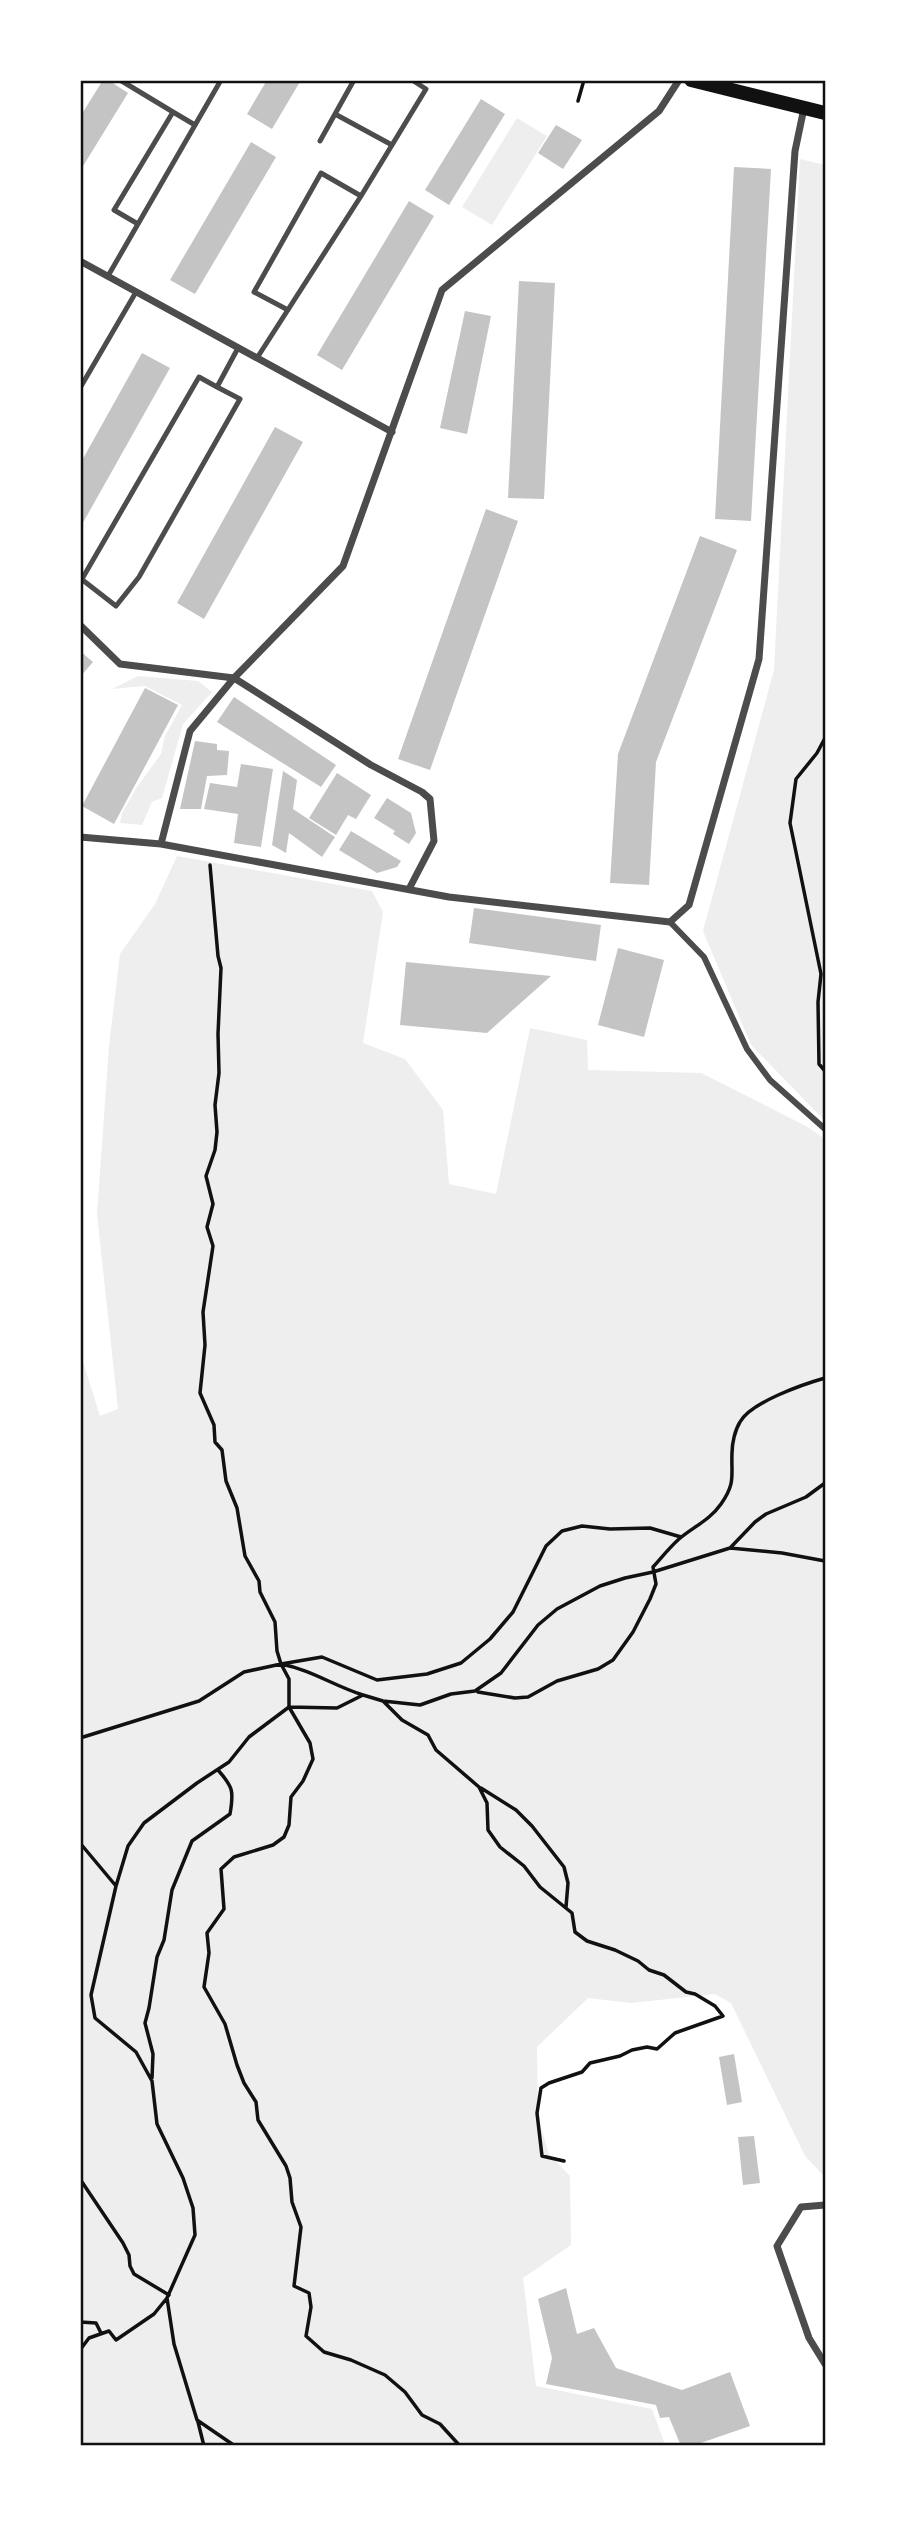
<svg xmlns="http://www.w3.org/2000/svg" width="906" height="2526" font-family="Rubik,sans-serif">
  <rect width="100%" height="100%" fill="#fff"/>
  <path fill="#eee" d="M517,118l30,18 -55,89 -30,-18z
    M800,159l25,6v956l-74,-76 -48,-114 71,-261z
    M138,676l60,5 14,11 -29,32 -21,74 -10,4 -10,23 -22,-2 2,-10 15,-26 24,-33 4,-18 17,-31 -37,-19 -33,3z
    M177,856l195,35 11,21 -20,131 42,16 38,51 6,74 47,10 34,-166 57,12 1,30 113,3 105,53 19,13v1038l-20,-21 -74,-153 -16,-9 -84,9 -43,-5 -51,49 1,71 11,36 21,22 1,69 -48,33 13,108 116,23 13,36h-584l-1,-1093 20,64 18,-7 -21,-195 12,-168 11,-92 35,-50z"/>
  <path fill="#c4c4c4" d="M103,80h5l20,13 -48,78v-54z
    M267,80h34l-29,49 -25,-15z
    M481,99l24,15 -56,91 -24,-15z
    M556,125l26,15 -19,29 -25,-16z
    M251,142l25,15 -81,137 -25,-14z
    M734,167l37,2 -20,352 -36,-2z
    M409,201l25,15 -92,154 -25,-15z
    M519,281l36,2 -11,216 -36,-1z
    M465,311l26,5 -24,118 -27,-6z
    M142,353l28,15 -90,160v-64z
    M275,427l28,15 -99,177 -27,-16z
    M486,509l32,12 -88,249 -32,-11z
    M700,536l37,14 -81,212 -7,123 -39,-2 8,-129z
    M80,651l13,11 -13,15z
    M145,688l33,17 -64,119 -32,-18z
    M234,697l102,68 -15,22 -104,-65z
    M195,741l22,3v6l12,1 -2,24 -20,1 -6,33h-21z
    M241,764l32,5 -12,78 -27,-4 4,-29 -34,-5 6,-26 27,4z
    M283,771l14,9 -4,29 42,28 -13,20 -33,-24 -3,20 -14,-8z
    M337,773l34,22 -15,24 -8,-4 -12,20 -27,-17z
    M387,798l24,15 5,20 -7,11 -16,-10 2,-3 -21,-13z
    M351,831l50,30 -4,6 -20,6 -38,-23z
    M474,908l127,17 -5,36 -127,-18z
    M618,948l46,12 -20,77 -46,-12z
    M406,962l145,14 -64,57 -87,-8z
    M734,2054l8,48 -15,3 -8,-48z
    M754,2136l6,47 -17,2 -5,-48z
    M566,2288l11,46 17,-6 22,40 66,22 48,-18 20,54 -58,20h-11l-12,-29 -9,1 -4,-13 -110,-21 6,-26 -14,-59z"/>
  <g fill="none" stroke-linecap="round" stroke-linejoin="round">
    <path stroke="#111" stroke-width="3.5" d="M578,101l6,-21
      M825,738l-8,15 -21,26 -6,44 31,151 -3,28 1,62 6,7
      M210,865l8,91 3,12 -3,66 1,39 -4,32 2,27 -2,18 -9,26 7,28 -6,23 6,19 -10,66 2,33 -5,48 14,32 1,17 7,8 4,31 11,27 8,48 14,25 1,11 15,30 2,29 4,13
      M731,1547l24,-25 11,-8 40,-17 19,-14
      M478,1692l37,6 13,-1 29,-16 41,-12 15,-9 20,-28 17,-33 6,-15 -3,-17c9,-10 17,-20 26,-28 14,-12 31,-19 42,-35 15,-21 10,-29 11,-51 0,-10 3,-23 8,-31 11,-20 64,-38 85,-44
      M363,1695c-29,-9 -51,-25 -82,-31l8,15v28l21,36 3,16 -10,22 -12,16 -2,28 -5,12 -11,8 -39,12 -13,12 3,40 -17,24 2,20 -5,34 21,37 12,41 7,18 12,19 2,18 28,46 4,12 2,24 9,25 -7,59 15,7 2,14 -5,29 18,16 27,8 34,15 20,17 17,23 18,9 20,22
      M383,1701l19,19 26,15 8,15 43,37 8,16 1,27 12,17 24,19 16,21 32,26 3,19 12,9 28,9 23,11 11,9 15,5 22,17 9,2 20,12 8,10 -48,17 -18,16 -10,-2 -15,3 -12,6 -30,7 -8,9 -33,11 -8,5 -4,25 5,43 22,5
      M80,1738l119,-37 45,-29 37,-8 41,-7 55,23 50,-6 34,-11 29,-24 23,-27 33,-66 16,-15 20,-5 28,3 40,-1 31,9
      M481,1788l35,22 16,16 32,41 4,16 -2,24
      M80,1843l36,43 -25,109 4,23 41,34 16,29 5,43 26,54 10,30 2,27 -28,63 7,46 23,76 38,26
      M116,1886l12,-40 16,-23 53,-40 32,-21 20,-25 40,-30 48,1 26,-13 20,6 37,4 31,-11 24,-3 26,-18 37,-48 19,-16 43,-23 25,-8 28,-6 77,-24 52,5 43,8
      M152,2078l1,-24 -8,-31 4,-15 8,-51 7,-17 8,-50 20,-49 38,-27c4,-23 3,-27 -12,-44
      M80,2179l43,64 6,12 1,11 4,8 35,21
      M80,2322l16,1 5,10
      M80,2350l9,-12 20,-7 7,9 38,-26 13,-16
      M198,2422l6,24"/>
    <path stroke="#4c4c4c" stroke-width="5" d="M120,80l53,32
      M335,114l19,-34
      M320,141l15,-27 57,31 -31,51
      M392,145l34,-56 -14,-9
      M138,224l-24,-14 59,-98 22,13
      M108,276l113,-196
      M257,358l104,-162 -40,-23 -67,119 34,18
      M80,388l56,-96
      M80,578l36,28 23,-29 101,-178 -23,-12 21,-39
      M82,579l117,-202 18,10"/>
    <path stroke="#4c4c4c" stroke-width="6" d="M670,922l34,35 43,92 23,31 55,49"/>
    <path stroke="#4c4c4c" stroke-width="7" d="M80,261l312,171
      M80,625l40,39 114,14 137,87 51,27 8,7 4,42 -25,48
      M80,837l81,7 288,53 221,25 19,-17 70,-246 36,-508 9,-43
      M161,844l29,-113 44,-53 109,-112 99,-276 217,-179 20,-31
      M825,2205l-24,2 -24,39 32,92 16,26"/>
    <path stroke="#111" stroke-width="14" d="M691,80l134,33"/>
  </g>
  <rect width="906" height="2526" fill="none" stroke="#ffffff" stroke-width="164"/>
  <rect x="82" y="82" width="742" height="2362" fill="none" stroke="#111" stroke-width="2.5"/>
</svg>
